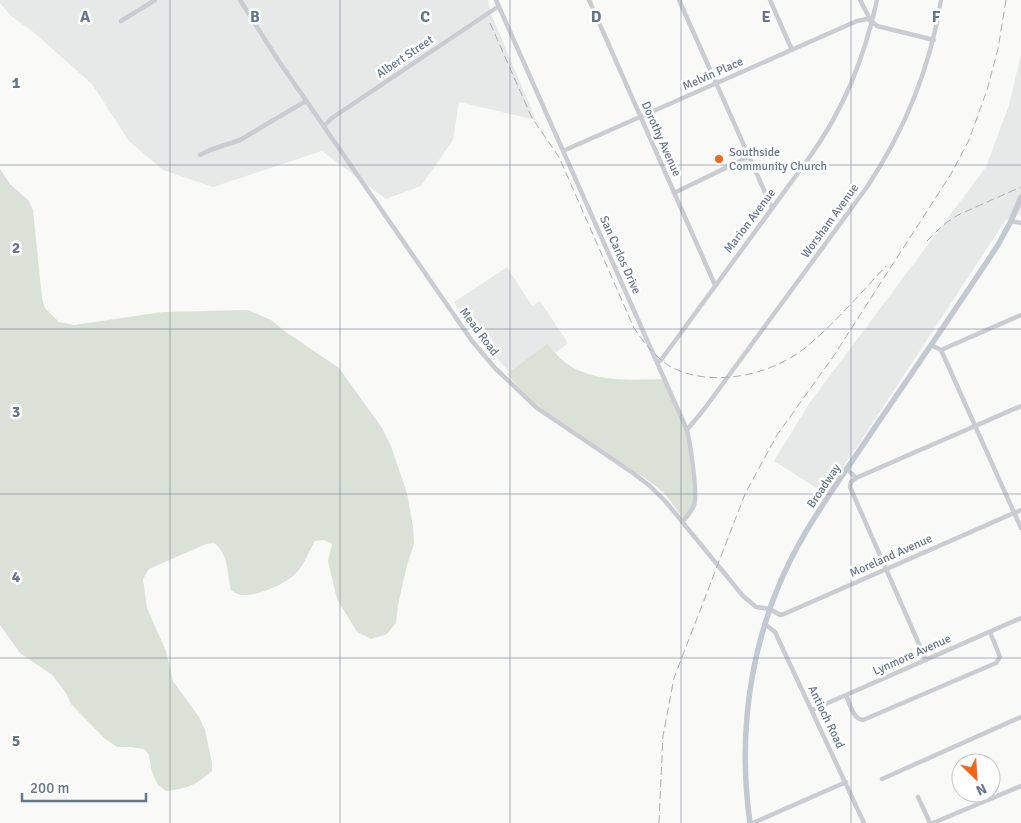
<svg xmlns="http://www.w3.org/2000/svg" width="1021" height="823" font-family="Signika,sans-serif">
  <rect width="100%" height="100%" fill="#f9f9f7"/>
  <path fill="#e7e8e8" d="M0,0h488l3,14 45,106 -77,-18 -6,38 -32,46 -35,13 -64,-48 -109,36 -50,-17 -34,-29 -37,-57 -60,-53 -21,-15 -11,-13z
    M1021,55v159l-16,7 -179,273 -52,-33 36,-59 176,-235 23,-62z
    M507,267l25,39 8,-5 28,42 -50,39 -43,-49 -21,-31z"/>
  <path fill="#dae2d7" d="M0,169l10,15 19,17 4,9 9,88 3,10 14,14 15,3 89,-13 85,-2 23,10 15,12 53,36 43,60 9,18 16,47 6,34 1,17 -7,21 -9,40 -2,18 -9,11 -16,5 -14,-7 -20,-33 -9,-38 4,-17 -8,-4 -9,1c-7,11 -11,25 -20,33 -11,11 -38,22 -53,21 -4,0 -8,-3 -11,-5 -4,-16 -2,-36 -17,-47l-8,1 -57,25 -6,10 4,29 19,43 7,30 26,36 6,13 7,33v8c-16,14 -25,18 -46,20l-8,-6 -6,-13 -3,-17 -5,-6 -13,-2h-14l-13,-9 -33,-34 -5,-11 -14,-18 -32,-22 -20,-28z
    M547,344c5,5 9,10 14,15 27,24 69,21 103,20l23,52 7,68 -3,13 -7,8c-7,-9 -13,-20 -21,-28 -17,-15 -38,-26 -58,-38 -35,-22 -71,-48 -98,-80z"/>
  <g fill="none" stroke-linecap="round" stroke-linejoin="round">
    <path stroke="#c9ccd1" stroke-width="4.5" d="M240,0l38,60 194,281 23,27 42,40 96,65 17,13 16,16 77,94 13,11 14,2 10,6 4,-1 237,-104
      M496,0l191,430c3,12 11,65 7,75 -3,7 -7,12 -12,17
      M589,0l126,285
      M679,0l93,208
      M770,0l22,50
      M860,0l11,21 6,5 57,14
      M121,21l34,-21
      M324,126l8,-8 167,-112
      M563,151l294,-130 10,-2 4,2
      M200,155l10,-5 30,-10 66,-39
      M674,193l74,-36
      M1011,221l10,2
      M931,345l10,5 80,178
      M941,350l80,-35
      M657,363l4,-3 148,-202c35,-49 55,-99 68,-158
      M687,430l18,-22 162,-221c38,-57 63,-118 74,-187
      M847,469l9,9
      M765,624l10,8 89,191
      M926,660l-76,-173 1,-5 5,-4 165,-72
      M846,695c4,9 7,24 17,25l133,-57 4,-6 -10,-25
      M812,710l209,-92
      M882,779l139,-62
      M918,797l12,26
      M753,823l93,-41
      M933,823l88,-37"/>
    <path stroke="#c3c9d1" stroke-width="5.5" d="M750,823c-14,-99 3,-201 54,-288 21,-36 46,-70 69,-105 42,-61 84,-123 125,-185l13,-24 10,-24"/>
    <path stroke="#a9aeb5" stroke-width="1" stroke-dasharray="8 4" stroke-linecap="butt" d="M490,23l42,95 27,39 75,171c10,15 22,30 37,39 41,21 98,9 134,-19 29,-24 55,-54 81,-82
      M927,241l16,-16 15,-10 63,-28
      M659,823l4,-87 11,-58 71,-184 32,-59 58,-81 41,-64 75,-116 18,-34 18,-50 11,-41 8,-49"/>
  </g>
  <path fill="none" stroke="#66768b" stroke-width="1" stroke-opacity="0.55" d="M170,0v823M340,0v823M510,0v823M681,0v823M851,0v823M0,165h1021M0,329h1021M0,494h1021M0,658h1021"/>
  <circle fill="#f3671d" stroke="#fff" stroke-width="2" cx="719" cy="159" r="5"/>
  <g text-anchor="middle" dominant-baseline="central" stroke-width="5" stroke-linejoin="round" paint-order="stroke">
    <g font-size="12" fill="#66768b" stroke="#fff">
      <text transform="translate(405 57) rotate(-34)">Albert Street</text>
      <text transform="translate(713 74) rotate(-24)">Melvin Place</text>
      <text transform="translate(661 139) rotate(66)">Dorothy Avenue</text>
      <text transform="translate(750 221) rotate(-53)">Marion Avenue</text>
      <text transform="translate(830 221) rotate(-54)">Worsham Avenue</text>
      <text transform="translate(620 255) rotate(66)">San Carlos Drive</text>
      <text transform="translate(479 332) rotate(53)">Mead Road</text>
      <text transform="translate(824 486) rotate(-56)">Broadway</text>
      <text transform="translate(891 556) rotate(-24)">Moreland Avenue</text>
      <text transform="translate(912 655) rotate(-24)">Lynmore Avenue</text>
      <text transform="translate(826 717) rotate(64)">Antioch Road</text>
    </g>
    <g font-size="12" fill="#66768b" stroke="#fff" text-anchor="start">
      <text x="729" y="152">Southside<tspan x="729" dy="14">Community Church</tspan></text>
    </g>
  </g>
  <g font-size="16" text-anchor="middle" font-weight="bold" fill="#66768b" stroke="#fff" stroke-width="5" stroke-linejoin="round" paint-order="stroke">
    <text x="85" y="22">A</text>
    <text x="255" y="22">B</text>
    <text x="425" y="22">C</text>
    <text x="596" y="22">D</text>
    <text x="766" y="22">E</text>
    <text x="936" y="22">F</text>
    <text x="16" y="88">1</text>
    <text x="16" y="253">2</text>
    <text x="16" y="417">3</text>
    <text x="16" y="582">4</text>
    <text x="16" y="746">5</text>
  </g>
  <g transform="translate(976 778) rotate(155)"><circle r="24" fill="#ffffff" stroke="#c2c8d1"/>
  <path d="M0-4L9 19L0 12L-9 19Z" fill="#f3671d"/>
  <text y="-8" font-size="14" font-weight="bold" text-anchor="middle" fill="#66768b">N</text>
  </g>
  <path d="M22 793v8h124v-8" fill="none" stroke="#66768b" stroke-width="2.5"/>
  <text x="30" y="793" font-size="15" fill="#66768b" stroke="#ffffff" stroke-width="4" paint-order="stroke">200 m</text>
</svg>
